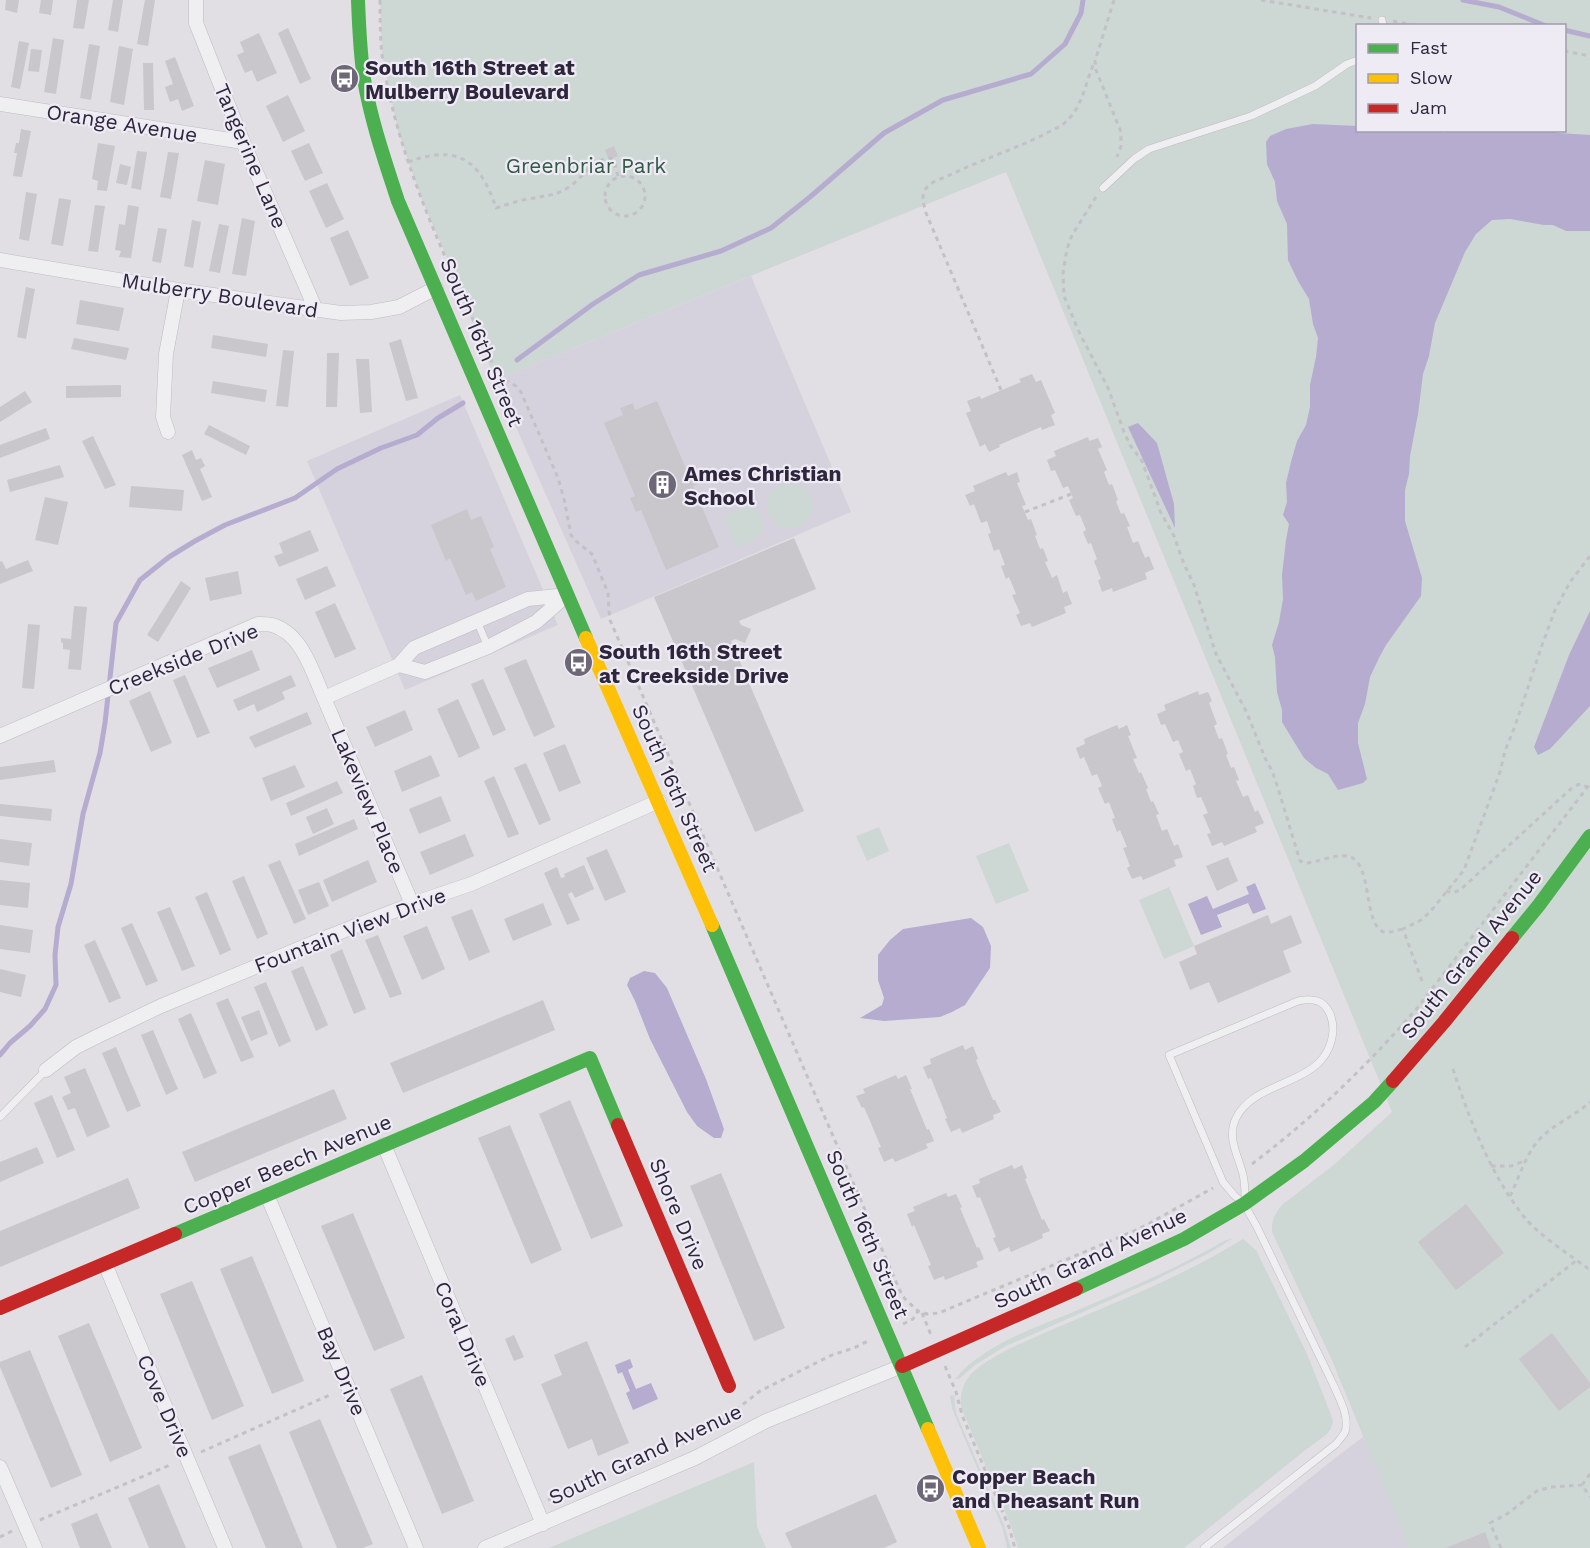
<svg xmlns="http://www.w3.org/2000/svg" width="1590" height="1548" font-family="'Work Sans',sans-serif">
  <rect width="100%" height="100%" fill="#e1dfe4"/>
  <path fill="#d6d2dd" d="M751,276l100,236 -250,107 -106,-239z
    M460,395l98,230 -153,65 -98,-229z
    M1364,1436l45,112h-186l107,-86z"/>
  <path fill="#cdd7d4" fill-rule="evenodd" d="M380,0h1210v1548h-181l-78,-190 -59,-126c-1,-11 3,-19 10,-27l54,-42 56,-51 -386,-940 -511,208 -39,-101 -34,-79 -24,-69 -16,-78zM1358,26h206v104h-206z
    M767 506a23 23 0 1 1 46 0a23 23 0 1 1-46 0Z
    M747,505l8,2 8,13 1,10 -8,9 -20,9 -13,-30z
    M879,827l10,24 -22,10 -11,-25z
    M1009,843l20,48 -33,13 -20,-48z
    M1169,887l25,59 -30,13 -25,-59z
    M1233,1238l-22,14 -58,29 -149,66 -29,18 -16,14h-4c28,-35 83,-52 123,-69 49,-21 100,-42 146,-69z
    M1243,1239l13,11 51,104 23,58 3,9 -2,7 -4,6 -23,17 -120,97h-166l-7,-22 -50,-119c-3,-32 21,-43 46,-57 78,-37 162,-65 236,-111z
    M954,1395l2,18 48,112 7,23h-4l-4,-19 -47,-111 -4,-10 -2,-12z
    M754,1462l3,65 9,21h-217z"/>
  <path fill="#b5acd0" d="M1313,124l44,2 1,4h82l4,3 6,-3h97l11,3 32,2v96h-24l-13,-6h-9l-34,-6 -18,1 -16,14 -11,18 -30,71 -6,33 -6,18 -5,40 -8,42 -1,18 -4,16v31l17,57 -1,18 -35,49 -7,13 -9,19 -5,27 -7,19v20l9,36 -4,4 -25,7 -10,-16 -12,-6 -12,-10 -22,-36v-12l-5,-18 -2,-35 -3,-12 7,-23 4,-23 -1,-24 4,-35 3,-16 -6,-9 4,-13 -1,-19 5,-21 6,-21 9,-16 4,-18v-22l6,-28 2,-19 -5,-14 -4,-25 -11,-18 -10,-21 -1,-36 -10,-23 -2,-19 -8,-18 -1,-22 4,-6 16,-7z
    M1138,423l19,20 17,61 1,24 -47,-101z
    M1590,611v95l-40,43 -12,6 -4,-8 35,-92z
    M1255,883l11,26 -13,5 -5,-11 -31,12 5,12 -21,8 -13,-31 19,-8 6,13 36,-15 -3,-7z
    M971,918l12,9 8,19 -1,22 -25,37 -13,7 -12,5 -56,4 -24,-3 22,-13 2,-7 -6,-18v-25l12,-15 13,-11z
    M644,971l11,2 12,15 39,91 18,50 -3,9h-7l-17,-12 -10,-14 -37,-73 -15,-38 -8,-16 3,-7z
    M630,1359l3,8 -5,3 8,19 15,-6 7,16 -25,11 -7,-17 4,-2 -8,-19 -4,2 -3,-9z"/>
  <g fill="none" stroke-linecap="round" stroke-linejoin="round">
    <path stroke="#b5acd0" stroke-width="5" d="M1463,0l36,7 47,19
      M1564,30l26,6
      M517,360l76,-56 46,-29 82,-24 50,-23 39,-31 74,-64 59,-33 88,-26 34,-30 16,-31 2,-13
      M0,1055l10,-12 20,-17 15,-17 11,-24 -1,-30 3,-28 13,-43 12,-70 17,-61 5,-30 11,-100 24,-43 29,-23 26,-16 30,-16 70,-27 42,-29 44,-21 36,-13 21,-17 25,-15"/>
  </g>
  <path fill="#c9c6cc" d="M6,0h13l-2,13 -12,-3z
    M41,0h12l-2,15 -12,-2z
    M77,0h12l-5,29 -11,-1z
    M113,0h10l-5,32 -10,-2z
    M145,0h10l-7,46 -11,-2z
    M288,28l23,51 -11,5 -22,-51z
    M259,33l18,40 -20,9 -5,-12 -7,3 -8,-18 7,-3 -4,-10z
    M53,38l11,2 -8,54 -12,-2z
    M19,41l10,2 -9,46 -9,-2z
    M89,44l11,2 -9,54 -11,-2z
    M119,46l14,3 -9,56 -14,-3z
    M31,49l11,1 -3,22 -11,-1z
    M175,57l19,49 -12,5 -4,-12 -8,3 -5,-15 8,-3 -8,-23z
    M143,63h10l1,47h-10z
    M288,95l17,36 -22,11 -17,-36z
    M21,129l10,2 -9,46 -9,-1 4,-23h-3l2,-10h3z
    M98,143l17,3 -8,45 -10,-1 1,-9 -6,-2z
    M309,143l14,30 -18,8 -14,-30z
    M614,146l4,10 -9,4 -4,-10z
    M137,151l10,1 -6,38 -10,-2z
    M168,152l11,1 -8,46 -11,-2z
    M205,160l20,4 -7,41 -21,-4z
    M120,164l11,3 -4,18 -11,-2z
    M327,183l17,36 -18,9 -17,-37z
    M26,192l11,2 -8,47 -10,-2z
    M59,198l12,2 -8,46 -12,-2z
    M95,205l10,1 -7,46 -10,-1z
    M128,205l11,2 -8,51 -12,-1 2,-6 -6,-1 4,-26 6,1z
    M242,218l13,3 -9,55 -14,-2z
    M192,220l9,2 -8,46 -9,-2z
    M219,224l10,2 -9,47 -11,-2z
    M158,228l9,1 -6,34 -9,-2z
    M348,230l21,48 -19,8 -20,-48z
    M26,287l9,2 -9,50 -9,-2z
    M80,300l44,8 -5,23 -43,-7z
    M213,335l55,9 -2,13 -55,-9z
    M74,338l55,10 -3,12 -55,-11z
    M401,339l17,59 -12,3 -17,-58z
    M283,350l11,1 -6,56 -12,-1z
    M327,353h12l-2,54h-11z
    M356,359h13l3,53 -12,1z
    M1032,374l4,8 5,-2 14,33 -4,2 4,10 -13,5 -1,-3 -42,18 1,2 -11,5 -4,-8 -5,3 -14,-34 5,-2 -4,-10 13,-5 1,3 40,-17 -2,-3z
    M213,381l54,9 -2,12 -54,-9z
    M121,385v12l-55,1v-12z
    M25,391l7,11 -32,20v-15z
    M657,401l30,70 5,-2 6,15 -5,2 26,61 -53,23 -25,-60 -5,2 -6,-14 5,-2 -31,-73 19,-8 -3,-7 13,-5 2,7z
    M209,425l41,21 -4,9 -42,-21z
    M46,428l4,11 -50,19v-13z
    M93,436l23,49 -11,4 -23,-48z
    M1088,437l1,4 9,-3 4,9 -4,2 9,21 -3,2 5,13 3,-1 6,16 -2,1 5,13 3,-1 6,13 -3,1 6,16 5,-2 7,17 4,-2 5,13 -9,4 2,6 -34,13 -1,-4 -10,4 -4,-12 3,-1 -7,-18 3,-2 -6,-16 -3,1 -5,-12 3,-2 -6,-15 -4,1 -7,-16 4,-2 -5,-12 -5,2 -8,-18 -4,1 -4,-11 9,-4 -2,-5z
    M192,450l4,10 5,-2 4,8 -5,3 12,28 -10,4 -20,-46z
    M60,465l4,12 -54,15 -3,-12z
    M1006,472l2,4 9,-4 3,10 -3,1 9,22 -4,1 6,14 3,-1 6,16 -2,1 5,13 3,-1 5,13 -3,1 7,16 5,-3 6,18 4,-2 5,13 -8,3 2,6 -34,14 -2,-4 -9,3 -5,-11 4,-2 -8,-18 4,-1 -7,-17 -3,2 -5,-13 4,-1 -6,-16 -5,2 -6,-17 3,-1 -4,-12 -6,2 -7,-19 -4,2 -5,-11 10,-4 -2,-5z
    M131,486l53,4 -2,21 -53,-4z
    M45,497l23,5 -10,43 -23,-5z
    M467,509l4,11 10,-4 13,31 -4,2 16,38 -30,14 -4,-9 -6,3 -16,-37 -4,3 -15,-36z
    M310,530l9,21 -40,16 -5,-11 9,-3 -4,-10z
    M794,538l22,51 -77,32 2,4 10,4 -6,14 -10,-4 -4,2 73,170 -49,21 -101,-235z
    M28,560l5,11 -33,13v-22l2,-1 4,8z
    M327,566l9,20 -31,14 -9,-21z
    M238,571l4,23 -32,7 -5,-23z
    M181,581l10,7 -33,54 -11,-7z
    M335,603l21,46 -21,9 -20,-46z
    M74,606l13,1 -6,63 -13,-1 2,-19 -7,-1v-6l-2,-1v-4l10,1z
    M28,624l12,1 -6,64 -12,-1z
    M252,650l8,20 -43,18 -9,-20z
    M526,659l29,68 -21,10 -30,-69z
    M185,675l25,58 -13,5 -24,-58z
    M291,675l5,11 -14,6 3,7 -28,13 -3,-8 -16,7 -5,-11z
    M483,679l23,51 -13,6 -22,-52z
    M150,691l22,52 -21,9 -22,-51z
    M1198,691l1,4 9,-3 4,9 -3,2 8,21 -3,2 5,13 3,-1 6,16 -2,1 5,13 3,-1 5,13 -3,1 7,16 5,-2 7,17 3,-2 6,13 -9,4 2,5 -33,14 -2,-4 -10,4 -5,-12 4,-1 -8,-18 5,-2 -7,-16 -4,1 -4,-12 3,-2 -6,-15 -4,2 -7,-17 4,-2 -5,-12 -5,2 -8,-18 -4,1 -4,-11 9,-4 -2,-5z
    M458,699l22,49 -21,10 -22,-49z
    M405,710l8,20 -38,17 -9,-20z
    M307,712l5,12 -57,24 -6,-11z
    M1117,725l2,4 8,-4 4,10 -3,1 9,22 -4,1 6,14 2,-1 7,16 -2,1 5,13 2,-1 6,13 -3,1 6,16 5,-2 7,17 4,-2 5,13 -9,3 2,6 -33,14 -2,-4 -9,3 -5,-11 3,-2 -7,-18 4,-1 -7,-17 -3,2 -5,-13 3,-1 -6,-16 -4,2 -7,-16 4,-2 -5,-12 -5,2 -8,-19 -4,2 -4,-11 9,-4 -1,-5z
    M565,744l16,39 -22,9 -16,-39z
    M431,755l9,21 -38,16 -8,-21z
    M54,760l2,12 -56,8v-13z
    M526,763l25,57 -12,5 -25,-57z
    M295,765l10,22 -34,14 -9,-23z
    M494,776l25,58 -11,4 -24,-57z
    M337,781l6,12 -52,23 -5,-13z
    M441,796l10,25 -32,13 -10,-25z
    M0,804l52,5 -1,12 -51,-5z
    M327,808l7,16 -21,10 -7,-17z
    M354,819l4,10 -59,27 -4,-12z
    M465,834l9,22 -44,19 -10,-23z
    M0,839l32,4 -3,23 -29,-4z
    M607,849l19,43 -21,9 -19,-43z
    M1228,857l10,24 -21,10 -11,-25z
    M280,860l26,59 -12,5 -26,-59z
    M368,860l9,22 -45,20 -9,-22z
    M584,865l10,24 -19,9 -3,-6 -4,2 12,26 -13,5 -23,-52 13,-6 4,11 4,-1 -1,-3z
    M244,876l24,58 -11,5 -25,-58z
    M0,880l30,3 -2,25 -28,-3z
    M319,882l10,24 -21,9 -10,-25z
    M207,892l24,58 -11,5 -25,-58z
    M543,903l9,22 -39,16 -9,-22z
    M170,907l25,59 -13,5 -25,-59z
    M472,909l18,43 -21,9 -18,-44z
    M1268,915l3,9 20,-9 11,28 -19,8 8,21 -73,31 -9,-21 -19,8 -11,-28 18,-8 -3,-8z
    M132,923l26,58 -12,5 -25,-58z
    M0,925l33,5 -3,23 -30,-4z
    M427,926l18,43 -23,11 -19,-44z
    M378,935l24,59 -12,4 -25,-58z
    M95,940l26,58 -12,5 -25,-58z
    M342,949l24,60 -12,5 -24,-59z
    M303,966l25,59 -12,6 -25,-60z
    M0,969l26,6 -5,22 -21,-5z
    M266,982l25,59 -12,6 -25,-60z
    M228,998l26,59 -13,5 -25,-59z
    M543,1000l12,30 -152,63 -13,-30z
    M259,1010l9,24 -17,7 -10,-24z
    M191,1013l26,60 -13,6 -26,-60z
    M153,1030l25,59 -12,6 -25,-60z
    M963,1045l2,5 8,-4 5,13 -2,1 17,40h2l6,12 -8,3 1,4 -32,14 -2,-5 -9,4 -6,-13 2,-1 -16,-40 -3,1 -5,-12 8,-3 -1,-5z
    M116,1047l25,59 -14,6 -25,-59z
    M85,1068l25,59 -23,10 -12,-29 -7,2 -6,-13 9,-4 -7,-16z
    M896,1075l2,4 8,-4 6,14h-2l17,41 2,-1 5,12 -8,3 2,4 -33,14 -2,-4 -9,4 -6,-14 3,-1 -17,-40 -2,1 -6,-12 9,-3 -2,-4z
    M334,1089l13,30 -152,63 -13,-30z
    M52,1095l23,55 -18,8 -23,-55z
    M570,1100l53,126 -32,13 -52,-125z
    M510,1125l52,125 -31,14 -53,-126z
    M37,1147l7,16 -44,19v-20z
    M1012,1165l2,4 8,-4 5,13 -2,1 17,41 2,-1 6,12 -8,3 1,4 -32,14 -2,-5 -10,5 -6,-14 3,-1 -16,-40 -3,1 -5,-12 8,-3 -1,-4z
    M721,1173l64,155 -31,13 -64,-155z
    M128,1178l12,30 -140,59v-36z
    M946,1193l2,4 8,-3 6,13 -2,1 17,40 2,-1 5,12 -8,3 2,5 -33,13 -1,-4 -10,4 -6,-14 3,-1 -17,-40 -2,2 -5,-13 8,-3 -2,-4z
    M1466,1204l38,49 -48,37 -38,-48z
    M353,1213l52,125 -31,13 -53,-125z
    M252,1256l52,125 -32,13 -52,-125z
    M192,1281l52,125 -32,14 -52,-126z
    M89,1323l53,125 -32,14 -52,-126z
    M1552,1333l38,50v4l-31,24 -40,-52z
    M514,1335l10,22 -10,4 -9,-22z
    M587,1341l42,102 -31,13 -6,-17 -24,10 -27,-65 21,-9 -8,-20z
    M30,1350l52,125 -31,13 -51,-121v-5z
    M422,1375l52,126 -32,13 -52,-125z
    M320,1419l53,125 -10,4h-26l-48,-116z
    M260,1444l43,104h-37l-38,-91z
    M159,1484l27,64h-37l-21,-50z
    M876,1494l21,48 -13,6h-92l-7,-15z
    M97,1513l15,35h-32l-9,-24z
    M1485,1532l6,16h-45z"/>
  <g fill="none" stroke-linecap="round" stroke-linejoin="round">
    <defs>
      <path id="lane" d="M1382,20l1,6
        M1103,188l31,-29 15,-10 102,-33 64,-30 32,-22 11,-4
        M477,621l11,26
        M0,1117l46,-47
        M1204,1548l132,-104c2,-3 7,-8 9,-12 5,-15 -6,-34 -12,-48l-76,-157 -13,-23 -10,-9 -11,-13 -54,-127 129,-54c9,-2 19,-3 26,4 7,7 9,16 9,25 -4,58 -76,46 -97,88 -9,19 1,35 6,53 3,9 3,18 3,27"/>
      <path id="street" d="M196,0v23l47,119 73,168
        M0,104l243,38
        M0,260l178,30 163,23 30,-1 28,-5 37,-19
        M168,432l-5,-15 3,-63 12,-64
        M399,665l26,7 63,-25 48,-25 31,-27
        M324,698l88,206
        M0,736l258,-112c4,0 10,0 14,1 30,8 41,48 52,73l75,-33 15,-17 63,-27 51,-22 39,-4
        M46,1070l30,-23 22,-11 63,-30 164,-68 87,-34 59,-20 188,-83
        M384,1145l159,379
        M267,1195l149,353
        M105,1264l120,284
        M0,1467l35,81
        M485,1548l210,-90 71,-37 136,-55"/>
    </defs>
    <use href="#lane" stroke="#bebcc1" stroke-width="8"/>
    <use href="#street" stroke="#bebcc1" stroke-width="15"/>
    <path stroke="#c3c0c6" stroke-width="3" stroke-dasharray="4.5 4.5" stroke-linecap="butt" d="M380,0c0,18 0,37 2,55 16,110 68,211 112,312l6,10 16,9 5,6 37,86 6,21 7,36 6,7 15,12 16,39 1,18 1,9 290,671 5,8 13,12
      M1114,0l-19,61 1,9 25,62v14l-4,11
      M1261,0l110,18
      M1393,21l24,5
      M1564,51l26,5
      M408,162c49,-18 72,-3 88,46 10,-3 21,-7 32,-9 15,-3 28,-3 41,-12 16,-11 21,-27 42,-29l4,6 3,12
      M605 196a20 20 0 1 1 40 0a20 20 0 1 1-40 0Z
      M1096,197l-24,38 -5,14 -4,24 1,23 15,36 29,56 16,44 6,13 12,16 19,52 13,23 10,28 10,21 22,69 31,59 18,45 7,13 6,17 22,73 6,2c13,-1 28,-9 41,-7 27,4 15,69 37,76 7,1 13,-2 19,-3
      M1001,390l-75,-177c-2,-8 -5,-16 -1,-23 5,-9 19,-12 27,-16 29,-14 60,-24 89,-38 7,-4 15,-7 21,-11 22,-17 22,-41 33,-64
      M1025,512l46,-18
      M1446,891l6,2 8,-3 114,-104c7,-3 10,-1 16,3
      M1422,981l-19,-52 18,-9 9,-8 34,-42 36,-98 5,-21 10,-25 26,-78 14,-38 15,-28 20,-26
      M1453,1069c17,52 37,105 72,149 15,18 45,37 65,52
      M1252,1164c61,-46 116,-99 166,-157l172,-223
      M1491,1166h20l16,-6
      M1510,1196c10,-20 17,-47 34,-61 14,-13 32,-20 46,-33
      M922,1313l9,22
      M903,1324l10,-5 5,-8 9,3 12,-1 200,-84 74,-41
      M1465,1347l112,-87
      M945,1366l11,26 6,23 47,112 6,21
      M675,1448l39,-21 46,-36 72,-36 22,-7 16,-8
      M201,1452l131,-58
      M1590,1474l-8,11 8,12
      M918,1490l12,-6
      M548,1500l27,-13 22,-6
      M40,1520l132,-56
      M0,1537l12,-6
      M1501,1548l-11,-25 17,-9 30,-23 14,-4 31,-2"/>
    <use href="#lane" stroke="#efeef1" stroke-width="7"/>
    <use href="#street" stroke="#efeef1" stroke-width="14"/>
    <path stroke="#4caf50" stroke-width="14" d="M358,0c1,26 2,53 6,79 7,42 21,82 34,122l188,437
      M712,925l216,504
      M1512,938l27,-33 51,-69
      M175,1234l415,-176 28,67
      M1076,1289l108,-50 60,-35 60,-43 70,-59 19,-21"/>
    <path stroke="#ffc107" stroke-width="14" d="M586,638l126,287
      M928,1429l51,119"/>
    <path stroke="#c62828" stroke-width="14" d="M1393,1081l51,-59 68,-84
      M618,1125l111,261
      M0,1308l175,-74
      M902,1366l174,-77"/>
  </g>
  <defs>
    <symbol id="bus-disc" viewBox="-11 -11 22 22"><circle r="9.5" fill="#6d6777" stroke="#eeebf4"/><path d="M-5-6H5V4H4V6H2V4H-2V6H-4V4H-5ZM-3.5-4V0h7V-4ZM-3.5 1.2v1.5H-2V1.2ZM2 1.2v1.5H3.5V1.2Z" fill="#fff"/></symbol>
    <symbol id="building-disc" viewBox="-11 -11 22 22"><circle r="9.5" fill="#6d6777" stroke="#eeebf4"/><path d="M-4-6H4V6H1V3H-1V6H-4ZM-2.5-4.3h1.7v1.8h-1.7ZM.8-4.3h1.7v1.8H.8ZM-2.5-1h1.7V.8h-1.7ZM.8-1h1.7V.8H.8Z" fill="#fff"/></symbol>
  </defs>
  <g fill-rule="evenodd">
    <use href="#bus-disc" x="328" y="62" width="33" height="33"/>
    <use href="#building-disc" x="646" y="468" width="33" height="33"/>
    <use href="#bus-disc" x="562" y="646" width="33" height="33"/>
    <use href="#bus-disc" x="914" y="1472" width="33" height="33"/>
  </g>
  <g text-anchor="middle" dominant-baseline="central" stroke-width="4.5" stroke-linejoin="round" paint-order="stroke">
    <g font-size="21" font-weight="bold" fill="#2e263d" stroke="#eeebf4" text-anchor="start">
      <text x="365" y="67">South 16th Street at<tspan x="365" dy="24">Mulberry Boulevard</tspan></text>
      <text x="684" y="473">Ames Christian<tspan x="684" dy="24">School</tspan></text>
      <text x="599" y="651">South 16th Street<tspan x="599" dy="24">at Creekside Drive</tspan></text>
      <text x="952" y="1476">Copper Beach<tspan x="952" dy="24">and Pheasant Run</tspan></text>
    </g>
    <g font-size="21" fill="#2e263d" stroke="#eeebf4">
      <text transform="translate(122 123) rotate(9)">Orange Avenue</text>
      <text transform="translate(251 156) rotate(67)">Tangerine Lane</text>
      <text transform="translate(220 295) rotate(9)">Mulberry Boulevard</text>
      <text transform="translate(482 342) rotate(67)">South 16th Street</text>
      <text transform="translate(183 659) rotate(-22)">Creekside Drive</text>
      <text transform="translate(675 788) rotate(66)">South 16th Street</text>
      <text transform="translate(368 801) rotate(67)">Lakeview Place</text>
      <text transform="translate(350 930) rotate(-21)">Fountain View Drive</text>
      <text transform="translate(1471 954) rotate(-51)">South Grand Avenue</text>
      <text transform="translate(287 1164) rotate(-23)">Copper Beech Avenue</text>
      <text transform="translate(679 1214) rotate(67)">Shore Drive</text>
      <text transform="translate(868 1234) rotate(67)">South 16th Street</text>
      <text transform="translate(1090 1258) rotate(-25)">South Grand Avenue</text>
      <text transform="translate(463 1334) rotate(67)">Coral Drive</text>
      <text transform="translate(342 1371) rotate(67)">Bay Drive</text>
      <text transform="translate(165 1406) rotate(67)">Cove Drive</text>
      <text transform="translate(645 1454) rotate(-25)">South Grand Avenue</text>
    </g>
    <g font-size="21" fill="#335947" stroke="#eeebf4">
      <text x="586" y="165">Greenbriar Park</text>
    </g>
  </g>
  <rect x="1356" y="24" width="210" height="108" fill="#eeebf4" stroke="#a19cab" stroke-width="1.5"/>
  <rect x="1368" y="44" width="30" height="9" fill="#4caf50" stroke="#a19cab" stroke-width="1.5"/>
  <text x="1410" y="54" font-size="18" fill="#2e263d">Fast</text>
  <rect x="1368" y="74" width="30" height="9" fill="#ffc107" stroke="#a19cab" stroke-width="1.5"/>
  <text x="1410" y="84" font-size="18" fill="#2e263d">Slow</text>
  <rect x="1368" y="104" width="30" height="9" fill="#c62828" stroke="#a19cab" stroke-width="1.5"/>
  <text x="1410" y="114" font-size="18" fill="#2e263d">Jam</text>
</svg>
